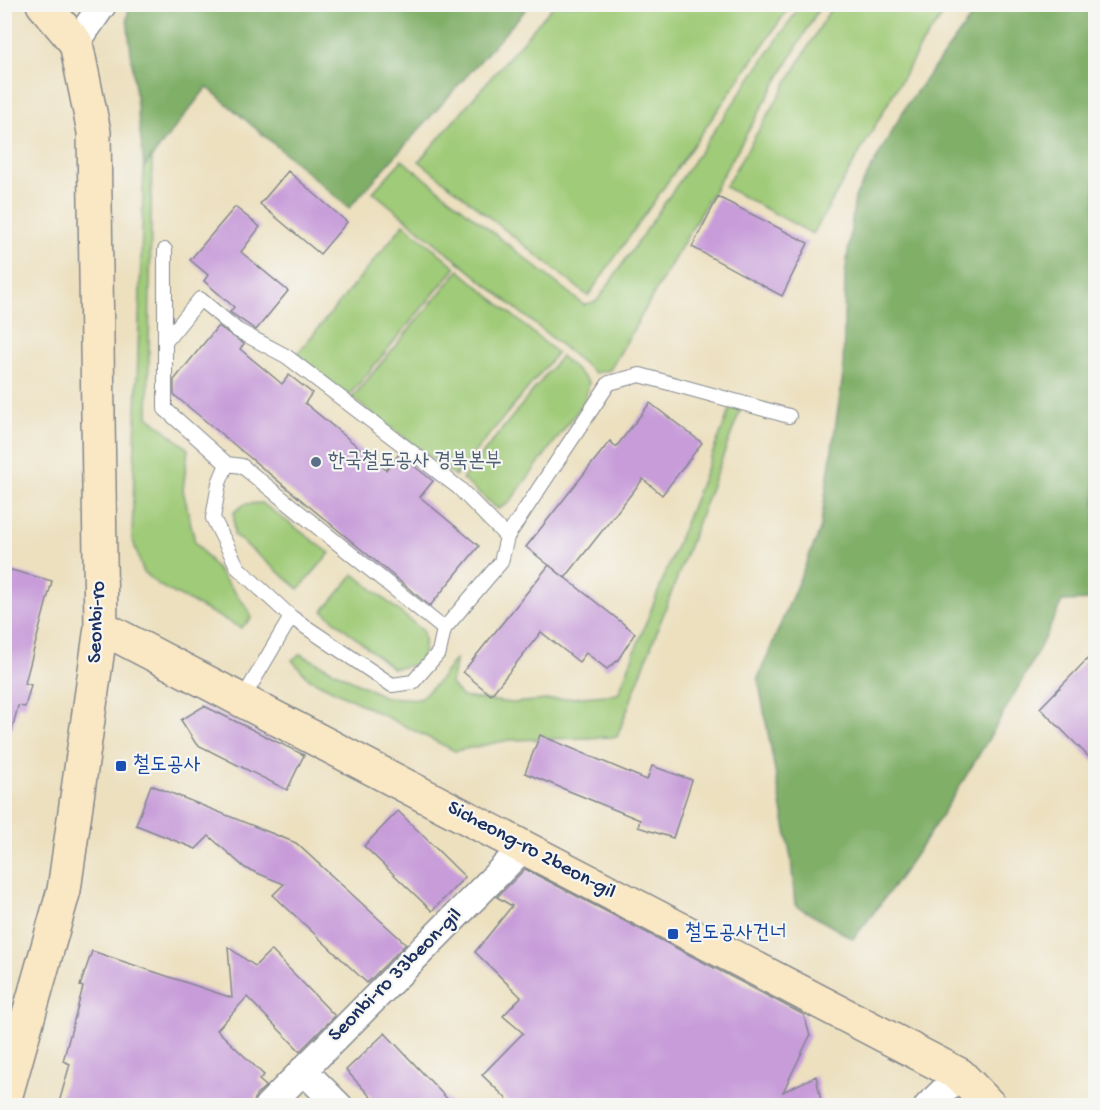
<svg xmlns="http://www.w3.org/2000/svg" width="1100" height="1110" font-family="'Gochi Hand','Poor Story',sans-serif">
  <rect width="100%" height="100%" fill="#f6f6f2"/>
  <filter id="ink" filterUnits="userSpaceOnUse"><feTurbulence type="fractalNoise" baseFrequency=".0167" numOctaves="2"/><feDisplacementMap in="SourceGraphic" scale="12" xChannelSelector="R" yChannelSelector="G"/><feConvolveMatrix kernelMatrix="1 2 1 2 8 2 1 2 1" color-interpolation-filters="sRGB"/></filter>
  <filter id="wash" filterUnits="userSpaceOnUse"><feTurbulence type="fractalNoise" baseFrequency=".008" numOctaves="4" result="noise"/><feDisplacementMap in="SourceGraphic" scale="24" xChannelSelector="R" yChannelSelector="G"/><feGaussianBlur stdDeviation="1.35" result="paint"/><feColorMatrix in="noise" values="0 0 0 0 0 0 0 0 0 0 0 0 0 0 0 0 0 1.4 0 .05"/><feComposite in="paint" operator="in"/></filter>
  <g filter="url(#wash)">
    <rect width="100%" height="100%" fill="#ece0bf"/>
    <path fill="#a0cb78" stroke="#5e7d6b" stroke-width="1.5" d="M554,5h237l-203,291 -169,-135z
      M801,5h20l-211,365 -15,3 -222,-181 29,-32 182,145 13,-4z
      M833,5h117l-28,39 -109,190 -88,-47z
      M152,156l-4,260 40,33 -5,41 12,52 54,68 2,9 -10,9 -81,-42 -17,-15 -11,-33 12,-371z
      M404,224l52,43 -108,130 -51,-43z
      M459,270l98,83 -102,123 -103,-78z
      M561,356l28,26 -4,19 -76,102 -11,6 -36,-30z
      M735,405l5,6 -123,326 -108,3 -54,11 -147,-73 -16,-18 8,-6 85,43 34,2 18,-16 19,-25 -5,26 11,13 50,6 106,-9 112,-285z
      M262,503l68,50 -31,36 -65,-54v-23l11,-8z
      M354,574l69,57c5,29 -3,36 -31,37l-69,-57z"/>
    <path fill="#80af68" stroke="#4e6f63" stroke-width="1.5" d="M130,4h400v1l-181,203 -142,-121 -63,80 -17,-149z
      M981,4l114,1v595l-33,1c-21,48 -47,92 -73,137 -42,70 -84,137 -136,201l-58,-34 -4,-47 -33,-180 62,-148 23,-155 2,-99 10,-79 53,-94z"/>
    <g id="blocks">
      <path fill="#c79cd9" d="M288,171l59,51 -27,32 -60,-50z
        M718,197l90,46 -26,53 -90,-49z
        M235,207l25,20 -19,25 47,39 -32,39 -26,-18 4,-5 -30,-26 4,-6 -18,-15z
        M218,326l26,18 -4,5 42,35 7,-9 23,18 -7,10 81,67 13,-16 34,27 -13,16 59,49 -49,60 -256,-211v-15z
        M650,403l52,40 -40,52 -19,-16 -78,99 -39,-31 84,-106 6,6z
        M549,565l86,68 -17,27 -11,9 -21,-16 -7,9 -38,-30 -50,63 -28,-23z
        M4,568l48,13 -27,102 6,2 -6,22 -7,-1 -6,24 -8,-1z
        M1095,651v112l-55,-55z
        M204,706l100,49 -17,35 -91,-46 -15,-24z
        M540,735l107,45 5,-14 40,14 -19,58 -35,-11 2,-7 -115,-47z
        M151,785l145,58 110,101 -39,39 -94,-88 11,-11 -39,-16 -36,-32 -13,13 -60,-24z
        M398,811l67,66 -33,34 -68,-65z
        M525,869l279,146 6,21 -27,56 33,-16 6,30h-308l-32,-31 41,-42 -20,-17 18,-19 -46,-45 37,-46 -15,-9z
        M228,947l27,19 16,-16 64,66 -35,35 -53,-54 -30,33 47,45 -5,5 7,6 -10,9 -3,11h-195l12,-42 -7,-3 20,-74 -3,-1 12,-35 140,47z
        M385,1033l69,73h-75l-33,-36z"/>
    </g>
  </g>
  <g filter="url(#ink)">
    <use href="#blocks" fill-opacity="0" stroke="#84888e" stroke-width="1.5"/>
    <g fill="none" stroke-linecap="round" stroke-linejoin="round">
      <defs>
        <path id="lane" d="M165,250v159l62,55 -8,19 -6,35 25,50 53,49
          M165,342l35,-43 37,31 49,26 173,132 48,49
          M227,464l15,2 202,163
          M242,700l49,-83 101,68 21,-3 26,-30 5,-23 57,-67 6,-25 102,-154 31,-8 149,41"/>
        <path id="street" d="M76,43l27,-39
          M303,1070l36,36
          M268,1106l256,-259
          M928,1106l32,-31"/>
        <path id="secondary" d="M101,627l859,448 30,31
          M4,1102l60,-212 37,-263 -7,-495 -18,-89 -33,-39"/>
      </defs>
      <use href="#lane" stroke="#84888e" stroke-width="16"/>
      <use href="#street" stroke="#84888e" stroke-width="30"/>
      <use href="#secondary" stroke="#84888e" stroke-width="36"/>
      <use href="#lane" stroke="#fff" stroke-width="14"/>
      <use href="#street" stroke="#fff" stroke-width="27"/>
      <use href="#secondary" stroke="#fae7c3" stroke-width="33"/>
    </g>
  </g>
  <circle fill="#5c6f8a" stroke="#f6f6f2" stroke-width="2" cx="316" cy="462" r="6"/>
  <g fill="#1a4fb4" stroke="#f6f6f2" stroke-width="2">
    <rect x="115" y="760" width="12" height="12" rx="3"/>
    <rect x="667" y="928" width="12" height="12" rx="3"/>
  </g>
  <g text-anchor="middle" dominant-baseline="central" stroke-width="4.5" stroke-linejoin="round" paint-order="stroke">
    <g font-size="21" fill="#4e5e75" stroke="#f6f6f2" text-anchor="start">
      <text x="328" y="462">한국철도공사 경북본부</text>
    </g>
    <g font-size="21" fill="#1b2f5e" stroke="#f6f6f2">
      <text transform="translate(98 622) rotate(-87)">Seonbi-ro</text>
      <text transform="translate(531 851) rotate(28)">Sicheong-ro 2beon-gil</text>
      <text transform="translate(396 976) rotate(-45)">Seonbi-ro 33beon-gil</text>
    </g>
    <g font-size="21" fill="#164399" stroke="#f6f6f2" text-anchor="start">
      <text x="133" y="766">철도공사</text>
      <text x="685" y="934">철도공사건너</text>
    </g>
  </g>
  <rect width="1100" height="1110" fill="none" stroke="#f6f6f2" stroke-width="24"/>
</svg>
